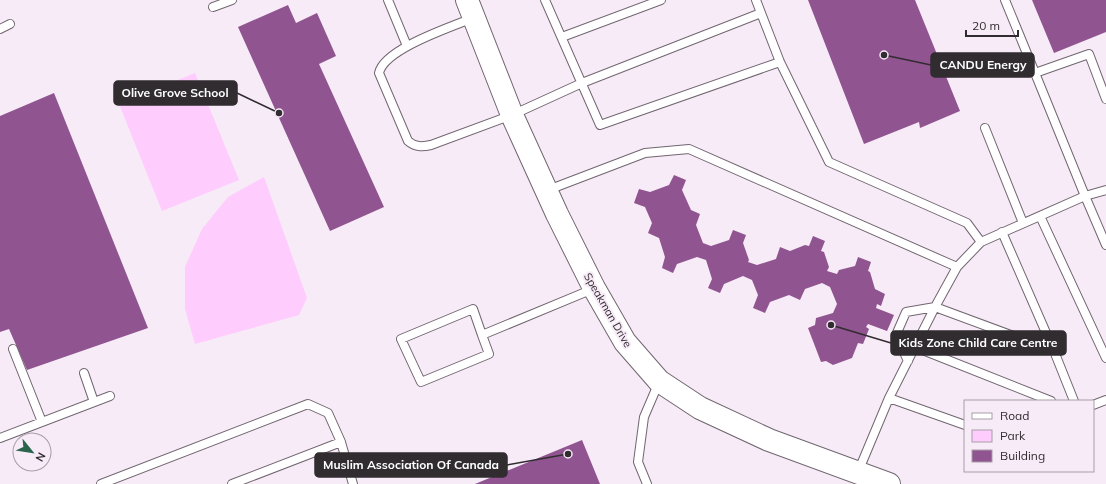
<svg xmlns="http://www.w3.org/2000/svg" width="1106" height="484" font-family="Mulish,sans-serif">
  <rect width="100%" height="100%" fill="#f7ebf7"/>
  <path fill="#feccfd" d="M195,73l44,107 -77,31 -43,-107z
    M264,177l43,121 -8,17 -104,29 -10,-35v-42l17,-38 26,-32z"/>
  <path fill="#905490" d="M808,0h107l45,111 -40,17 -1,-6 -55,22z
    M1032,0h74v32l-52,21z
    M288,5l8,18 21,-10 19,43 -17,8 65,143 -54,24 -92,-204z
    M54,93l94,235 -121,42 -18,-41 -9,3v-216z
    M674,175l12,5 -4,10 9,20 9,4 -4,11 7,18 8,3 18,-6 4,-10 13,5 -3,8 6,17 -1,2 9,3 19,-6 4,-12 10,4 15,-6 4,1 4,-10 12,5 -4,10 3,1 5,15 -2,4 10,3 2,-4 16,-4 3,-9 13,5 -3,9 2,1 5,17 10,5 -4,12 -4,-2 -1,4 18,7 -7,16 -19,-7 -2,3 3,2 -6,15 -5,-1 -6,15 -19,7 -7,-4 -5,1 -13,-34 7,-3 1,-7 17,-5 4,-9 -7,-17 -8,-4 -17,6 -5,11 -11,-5 -19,7 -5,11 -12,-5 5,-13 -6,-15 -9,-4 -19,8 -4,9 -12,-5 4,-9 -6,-19 -9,-3 -20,7 -4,9 -11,-5 3,-11 -6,-19 -11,-5 4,-10 -7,-16 -11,-4 5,-14 11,3 19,-7z
    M582,440l18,44h-125z"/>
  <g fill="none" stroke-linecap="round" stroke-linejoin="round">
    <defs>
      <path id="lane" d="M388,0l19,46
        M545,0l55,125 180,-63
        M756,0l24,62 49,100 138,61 14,19
        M1005,0l30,73 54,-19 17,45
        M213,7l19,-7
        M473,18c-22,9 -89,31 -94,55l29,68c7,6 14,6 23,4l81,-30 70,-32 179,-70
        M0,29l10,-5
        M562,37l99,-37
        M1035,73l50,123 21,49
        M985,128l38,95
        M548,190l97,-37 44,-4 268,118
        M1040,216l66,142
        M1002,232l52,119 20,50
        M482,335l-9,-26 -72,30 20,43 68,-28 -7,-19 111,-46
        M915,347l136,54
        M13,349l29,73
        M908,361l-12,-26 10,-23 29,-5 119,44
        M84,373l10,29
        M889,398l76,27
        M1093,405l13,-5
        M0,438l110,-42
        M858,472l31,-74 46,-91 22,-40 24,-25 104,-46 21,-6
        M101,484l207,-80 20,9 13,29 12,42
        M232,484l109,-42
        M647,484l-9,-22 6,-45 15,-35"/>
      <path id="secondary" d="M467,0l45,115 45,99 37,74 31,54 34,39 41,27 69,32 120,44"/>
    </defs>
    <use href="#lane" stroke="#716670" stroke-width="10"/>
    <use href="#secondary" stroke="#716670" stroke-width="24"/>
    <use href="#lane" stroke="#fff" stroke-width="8"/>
    <use href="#secondary" stroke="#fff" stroke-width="22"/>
  </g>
  <g text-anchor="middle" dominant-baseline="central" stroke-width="4" stroke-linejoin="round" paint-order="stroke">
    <g font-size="11" fill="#312c30" stroke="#f7ebf7">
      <text transform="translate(608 310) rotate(60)">Speakman Drive</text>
    </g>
  </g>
  <path fill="none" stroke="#312c30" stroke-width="1.5" d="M884 55L931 65M279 113L237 93M831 325L891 343M568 454L507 465"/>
  <g fill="#312c30" stroke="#f7ebf7" stroke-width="1.5">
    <circle cx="884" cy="55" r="4"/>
    <circle cx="279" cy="113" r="4"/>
    <circle cx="831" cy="325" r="4"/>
    <circle cx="568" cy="454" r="4"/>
  </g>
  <g fill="#312c30" stroke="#312c30" stroke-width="1.5">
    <rect x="931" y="53" width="103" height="24" rx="4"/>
    <rect x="114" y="81" width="123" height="24" rx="4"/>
    <rect x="891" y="331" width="175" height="24" rx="4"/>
    <rect x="315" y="453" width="192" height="24" rx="4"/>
  </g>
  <g font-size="12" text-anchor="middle" font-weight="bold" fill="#fff">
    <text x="983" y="69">CANDU Energy</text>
    <text x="175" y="97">Olive Grove School</text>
    <text x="978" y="347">Kids Zone Child Care Centre</text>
    <text x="411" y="469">Muslim Association Of Canada</text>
  </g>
  <rect x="964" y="400" width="130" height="72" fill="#f7ebf7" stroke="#a89fa7"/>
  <rect x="972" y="413" width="20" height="6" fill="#ffffff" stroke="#a89fa7"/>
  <text x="1000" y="420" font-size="12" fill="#312c30">Road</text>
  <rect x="972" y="430" width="20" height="12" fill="#feccfd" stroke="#a89fa7"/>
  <text x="1000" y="440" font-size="12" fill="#312c30">Park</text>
  <rect x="972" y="450" width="20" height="12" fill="#905490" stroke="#a89fa7"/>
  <text x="1000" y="460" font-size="12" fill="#312c30">Building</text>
  <g transform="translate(32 452) rotate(120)"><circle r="19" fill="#f7ebf7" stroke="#a89fa7"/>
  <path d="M0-3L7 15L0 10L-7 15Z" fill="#2b644c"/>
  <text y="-6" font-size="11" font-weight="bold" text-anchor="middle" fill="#312c30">N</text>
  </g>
  <path d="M966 30v6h52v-6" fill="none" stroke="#312c30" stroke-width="2"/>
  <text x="972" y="30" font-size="12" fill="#312c30" stroke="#f7ebf7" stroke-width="3" paint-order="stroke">20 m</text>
</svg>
